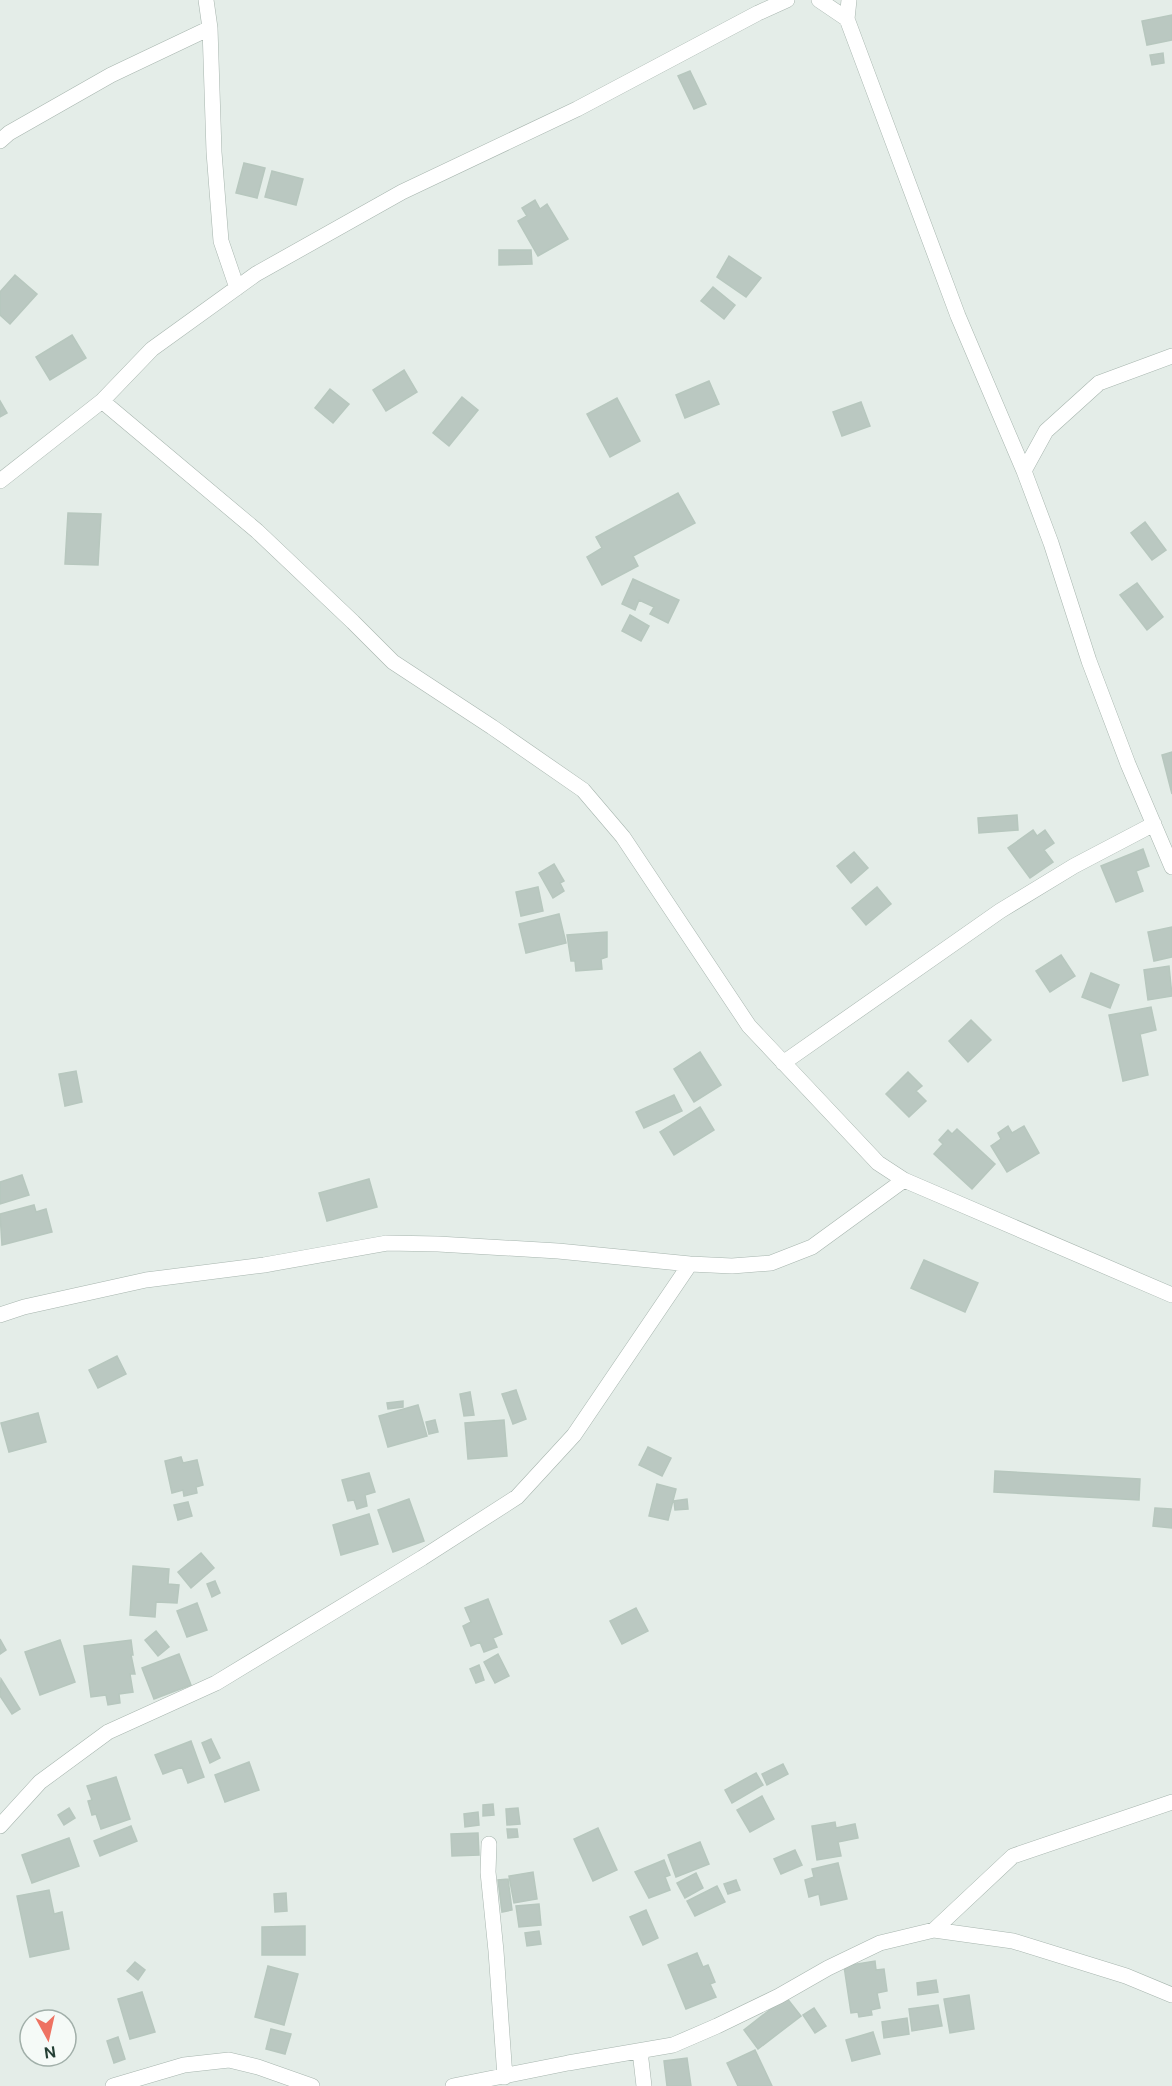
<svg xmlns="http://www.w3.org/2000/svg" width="1172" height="2086" font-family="'DM Sans',sans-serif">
<rect width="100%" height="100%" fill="#e4ede8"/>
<!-- building -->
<path fill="#bac8c1" stroke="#b7c7be" stroke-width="1.5" d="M 1172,15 L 1172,40 L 1147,45 L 1142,21 Z
M 1163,53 L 1164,63 L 1152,65 L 1150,55 Z
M 690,71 L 706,104 L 694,109 L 678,76 Z
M 244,163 L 265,168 L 257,198 L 236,193 Z
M 272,171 L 303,179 L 296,205 L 265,197 Z
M 535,200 L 540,209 L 547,204 L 568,239 L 538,256 L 518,221 L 527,216 L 522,208 Z
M 499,250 L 531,250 L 532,264 L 499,265 Z
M 729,256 L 761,278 L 746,297 L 717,277 Z
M 15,275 L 37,294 L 10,324 L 0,315 L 0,292 Z
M 713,287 L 735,305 L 724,319 L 701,301 Z
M 72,335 L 86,358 L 50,380 L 36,357 Z
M 404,370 L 417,392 L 386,411 L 373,390 Z
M 709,381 L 719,404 L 685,418 L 676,395 Z
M 330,389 L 349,404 L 333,423 L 315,408 Z
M 462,397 L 478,410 L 449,446 L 433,433 Z
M 617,398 L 640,441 L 610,457 L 587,414 Z
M 0,401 L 7,413 L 0,417 Z
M 861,402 L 870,426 L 842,436 L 833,412 Z
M 678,493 L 695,523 L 633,556 L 638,566 L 602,585 L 587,557 L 602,548 L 596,537 Z
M 68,513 L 101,514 L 98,565 L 65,564 Z
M 1145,522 L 1166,550 L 1152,560 L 1131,533 Z
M 633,579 L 679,600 L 668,623 L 650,614 L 654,607 L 639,600 L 635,610 L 622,604 Z
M 1137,583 L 1163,617 L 1147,630 L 1120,595 Z
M 630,615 L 649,626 L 641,641 L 622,631 Z
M 1172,752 L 1172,794 L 1162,755 Z
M 1017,815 L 1018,830 L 979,833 L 978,818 Z
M 1033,830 L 1037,836 L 1045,830 L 1054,843 L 1044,850 L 1053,862 L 1030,878 L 1008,848 Z
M 1143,849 L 1149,866 L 1136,871 L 1143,891 L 1116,902 L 1101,866 Z
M 854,852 L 868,868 L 851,883 L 837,866 Z
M 554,864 L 564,881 L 560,883 L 564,891 L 553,898 L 539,873 Z
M 538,887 L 543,911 L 521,916 L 516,892 Z
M 877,887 L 891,904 L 866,925 L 852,908 Z
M 559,914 L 566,943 L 526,953 L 519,924 Z
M 1172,927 L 1172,957 L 1154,961 L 1148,932 Z
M 607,932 L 607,957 L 601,959 L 602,969 L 576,971 L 575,961 L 571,961 L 567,935 Z
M 1061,955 L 1075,976 L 1050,992 L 1036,971 Z
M 1169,966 L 1172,996 L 1148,1000 L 1144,970 Z
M 1091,973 L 1119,985 L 1110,1008 L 1082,997 Z
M 1151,1007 L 1156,1030 L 1140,1034 L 1148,1075 L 1123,1081 L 1109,1015 Z
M 971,1020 L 991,1040 L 968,1062 L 949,1041 Z
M 700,1052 L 721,1085 L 694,1102 L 674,1069 Z
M 76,1071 L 82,1102 L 65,1106 L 59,1074 Z
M 908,1072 L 922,1086 L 916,1091 L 926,1101 L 909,1117 L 886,1094 Z
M 674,1095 L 682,1111 L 644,1128 L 636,1112 Z
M 700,1107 L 714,1130 L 674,1155 L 660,1132 Z
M 1008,1126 L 1012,1133 L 1024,1126 L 1039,1153 L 1007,1172 L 991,1146 L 1001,1139 L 998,1133 Z
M 957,1129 L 995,1164 L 972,1189 L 934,1154 L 943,1144 L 939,1140 L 948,1130 L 952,1134 Z
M 22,1175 L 29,1195 L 0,1204 L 0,1182 Z
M 369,1179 L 377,1207 L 327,1221 L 319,1193 Z
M 34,1205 L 36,1212 L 46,1209 L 52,1232 L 2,1245 L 0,1214 Z
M 924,1260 L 978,1283 L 965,1312 L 911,1288 Z
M 117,1356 L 126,1374 L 98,1388 L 89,1370 Z
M 516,1390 L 526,1419 L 513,1424 L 502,1394 Z
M 470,1392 L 474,1415 L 464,1416 L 460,1394 Z
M 403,1401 L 403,1407 L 388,1409 L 387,1403 Z
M 418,1405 L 427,1436 L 388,1447 L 379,1416 Z
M 38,1413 L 46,1442 L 9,1452 L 1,1423 Z
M 435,1420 L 438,1432 L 429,1434 L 426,1422 Z
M 504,1420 L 507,1456 L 468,1459 L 465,1423 Z
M 648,1447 L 671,1458 L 662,1476 L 639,1465 Z
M 181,1457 L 183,1463 L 197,1460 L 203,1485 L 196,1487 L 197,1493 L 184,1496 L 183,1490 L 172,1493 L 165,1461 Z
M 995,1471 L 1140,1479 L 1139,1500 L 994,1492 Z
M 369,1473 L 375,1492 L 365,1495 L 367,1506 L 357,1509 L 354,1500 L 348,1501 L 342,1480 Z
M 657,1484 L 676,1489 L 668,1520 L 649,1516 Z
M 409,1499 L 424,1541 L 393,1552 L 378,1510 Z
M 687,1499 L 688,1509 L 675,1510 L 674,1501 Z
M 188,1502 L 192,1516 L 178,1520 L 174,1505 Z
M 1155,1508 L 1172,1509 L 1172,1528 L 1153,1526 Z
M 369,1514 L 378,1544 L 341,1555 L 333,1525 Z
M 201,1553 L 214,1568 L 191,1588 L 178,1572 Z
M 133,1566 L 169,1569 L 168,1584 L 179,1585 L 177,1603 L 156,1602 L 155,1617 L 130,1615 Z
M 215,1581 L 220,1593 L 212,1597 L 207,1584 Z
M 488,1599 L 502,1634 L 493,1638 L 497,1647 L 484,1652 L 480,1642 L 471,1646 L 463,1626 L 471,1622 L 465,1608 Z
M 197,1603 L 207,1630 L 187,1637 L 177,1611 Z
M 636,1608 L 648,1631 L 622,1644 L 610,1621 Z
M 156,1631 L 169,1647 L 158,1656 L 145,1640 Z
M 0,1639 L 6,1650 L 0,1654 Z
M 60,1640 L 75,1682 L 40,1695 L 25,1652 Z
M 131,1640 L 133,1655 L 131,1655 L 135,1674 L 130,1674 L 133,1692 L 119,1694 L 120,1703 L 108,1705 L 106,1695 L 91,1697 L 84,1646 Z
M 179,1654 L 191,1685 L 154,1699 L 142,1668 Z
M 498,1654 L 509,1676 L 495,1683 L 484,1662 Z
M 479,1665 L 484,1680 L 476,1683 L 470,1669 Z
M 1,1679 L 20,1709 L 12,1714 L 0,1696 Z
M 211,1739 L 220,1758 L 210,1763 L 202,1743 Z
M 191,1741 L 204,1777 L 188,1783 L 182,1767 L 163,1774 L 155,1755 Z
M 249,1762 L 259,1790 L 225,1802 L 215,1775 Z
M 783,1764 L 788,1774 L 767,1785 L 762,1774 Z
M 756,1773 L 763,1785 L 732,1803 L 725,1790 Z
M 116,1777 L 130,1819 L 101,1829 L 96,1814 L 92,1815 L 88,1801 L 92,1800 L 87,1786 Z
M 762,1796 L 774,1819 L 750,1832 L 737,1810 Z
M 493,1804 L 494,1815 L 483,1816 L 483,1805 Z
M 69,1808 L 75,1818 L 64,1825 L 58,1815 Z
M 518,1808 L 520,1824 L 507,1825 L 506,1809 Z
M 478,1812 L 479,1825 L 465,1827 L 464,1814 Z
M 835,1822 L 836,1828 L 855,1824 L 858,1838 L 838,1842 L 841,1856 L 817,1860 L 812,1826 Z
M 131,1826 L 137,1841 L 100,1856 L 94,1841 Z
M 598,1828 L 617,1870 L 593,1881 L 574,1839 Z
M 507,1829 L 517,1829 L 518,1837 L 508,1838 Z
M 478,1833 L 479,1855 L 452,1856 L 451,1834 Z
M 69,1838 L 79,1866 L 32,1883 L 22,1855 Z
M 700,1842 L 709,1864 L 676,1877 L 668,1855 Z
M 795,1850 L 802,1865 L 781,1874 L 774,1859 Z
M 664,1860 L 670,1875 L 665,1877 L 670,1890 L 649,1898 L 635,1872 Z
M 838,1863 L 847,1899 L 821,1905 L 819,1894 L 809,1897 L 805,1880 L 814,1877 L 812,1869 Z
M 533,1872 L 537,1899 L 514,1903 L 509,1876 Z
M 696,1873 L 703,1888 L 685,1898 L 677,1883 Z
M 508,1879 L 512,1910 L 502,1912 L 498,1880 Z
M 736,1880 L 740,1890 L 728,1894 L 724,1884 Z
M 717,1886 L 725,1902 L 695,1916 L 687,1901 Z
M 49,1890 L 54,1914 L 62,1912 L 69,1949 L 30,1957 L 17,1896 Z
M 286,1893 L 287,1911 L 275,1912 L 274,1894 Z
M 539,1904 L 541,1925 L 519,1927 L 516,1906 Z
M 646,1910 L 658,1938 L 643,1945 L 630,1917 Z
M 305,1926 L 305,1955 L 262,1955 L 262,1927 Z
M 539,1931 L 541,1944 L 527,1946 L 525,1933 Z
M 697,1953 L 703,1967 L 708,1965 L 715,1982 L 710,1984 L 716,1997 L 686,2009 L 668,1965 Z
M 875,1961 L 876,1970 L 884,1969 L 887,1991 L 877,1993 L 880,2008 L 871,2010 L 872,2015 L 859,2017 L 858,2012 L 851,2013 L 844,1966 Z
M 135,1962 L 145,1970 L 138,1980 L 127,1971 Z
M 268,1966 L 298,1974 L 284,2025 L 255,2017 Z
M 936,1980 L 938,1992 L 918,1995 L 917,1983 Z
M 142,1992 L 155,2032 L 130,2039 L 118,1999 Z
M 969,1995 L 974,2029 L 950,2033 L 944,1999 Z
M 786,1997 L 801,2016 L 758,2049 L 744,2030 Z
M 938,2005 L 942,2026 L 912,2031 L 909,2009 Z
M 814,2008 L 826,2026 L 815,2033 L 803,2015 Z
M 907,2018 L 909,2034 L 884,2038 L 882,2022 Z
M 271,2029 L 291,2034 L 285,2054 L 266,2049 Z
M 873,2032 L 880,2054 L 852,2061 L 846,2040 Z
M 118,2037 L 125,2059 L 114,2063 L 107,2041 Z
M 755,2050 L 772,2086 L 738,2086 L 727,2063 Z
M 687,2058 L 691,2086 L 667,2086 L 664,2061 Z"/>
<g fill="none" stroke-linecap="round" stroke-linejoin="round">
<defs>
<path id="street" d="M 206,0 L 210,28 L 214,152 L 221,241 L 237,288
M 819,0 L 847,19 L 849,0
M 847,19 L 958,316 L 1024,471 L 1051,543 L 1089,661 L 1128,764 L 1172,867
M 0,141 L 9,133 L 111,75 L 210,28
M 102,401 L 257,531 L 353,622 L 393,662 L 492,727 L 583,790 L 623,837 L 749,1026 L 878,1163 L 904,1180 L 1172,1295
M 1024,471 L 1046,431 L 1099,383 L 1172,356
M 0,481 L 102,401 L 152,349 L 256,274 L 402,192 L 577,109 L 758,13 L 787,0
M 783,1063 L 1000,911 L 1074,866 L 1154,824
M 0,1315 L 24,1307 L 146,1280 L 264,1265 L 387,1243 L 438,1244 L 558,1251 L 690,1264 L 732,1266 L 771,1263 L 812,1247 L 904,1180
M 0,1826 L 40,1782 L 108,1732 L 216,1683 L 422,1558 L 517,1497 L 574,1435 L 690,1264
M 489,1844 L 488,1872 L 496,1951 L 505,2077
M 934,1930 L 1013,1856 L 1172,1802
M 640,2051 L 644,2086
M 113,2086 L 184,2065 L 229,2060 L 258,2067 L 312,2086
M 453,2086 L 568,2063 L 673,2045 L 717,2026 L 779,1996 L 828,1968 L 880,1943 L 934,1930 L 1013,1941 L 1126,1976 L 1172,1995"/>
</defs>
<!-- street casing -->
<use href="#street" stroke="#a7b5ae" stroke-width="16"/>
<!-- street -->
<use href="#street" stroke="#fff" stroke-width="15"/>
</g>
<!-- north arrow -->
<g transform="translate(48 2038) rotate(172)"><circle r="28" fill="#f5faf7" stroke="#a1afa9" stroke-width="1.5"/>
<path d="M0-4.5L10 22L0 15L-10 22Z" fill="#ee7262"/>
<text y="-9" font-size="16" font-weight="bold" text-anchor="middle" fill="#243f34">N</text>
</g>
</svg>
